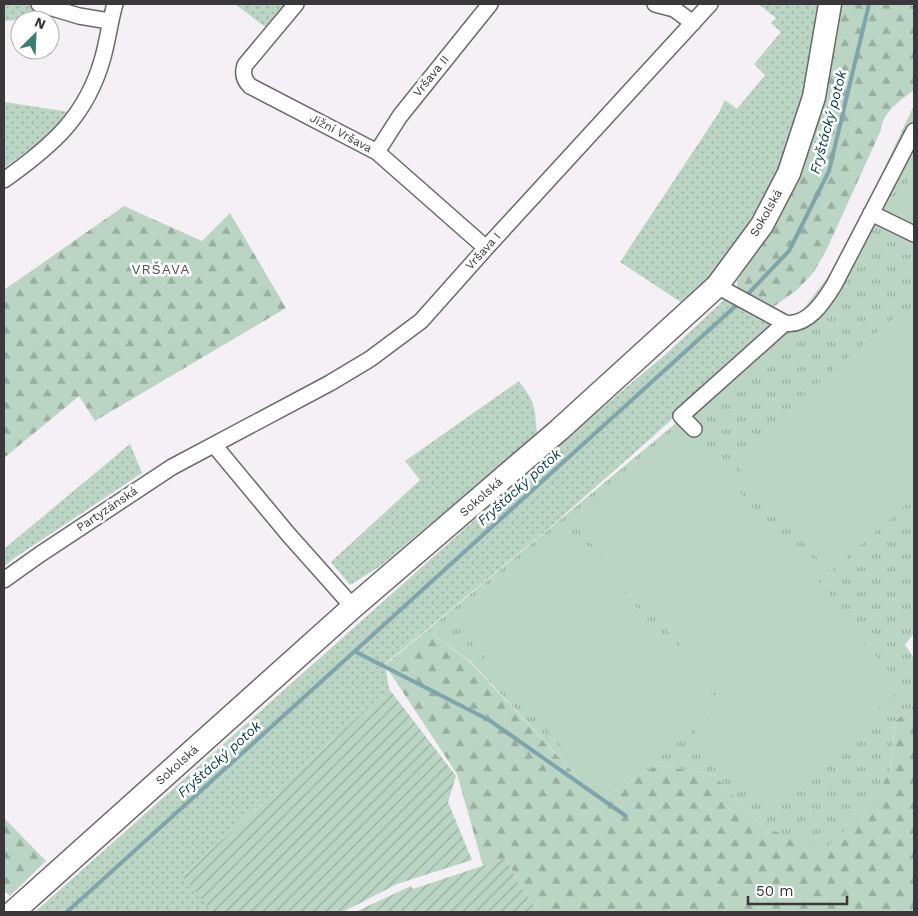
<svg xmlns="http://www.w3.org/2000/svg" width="918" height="916" font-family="'Work Sans',sans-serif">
<defs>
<pattern id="grass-dots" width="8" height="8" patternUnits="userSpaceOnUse" patternTransform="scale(1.25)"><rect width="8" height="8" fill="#bbd5c4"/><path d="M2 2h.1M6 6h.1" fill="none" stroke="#99aea0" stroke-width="1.8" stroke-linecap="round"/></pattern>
<pattern id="forest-firs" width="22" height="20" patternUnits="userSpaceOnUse" patternTransform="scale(1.25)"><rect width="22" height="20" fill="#bbd5c4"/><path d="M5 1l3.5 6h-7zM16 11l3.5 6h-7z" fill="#99aea0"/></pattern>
<pattern id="park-tufts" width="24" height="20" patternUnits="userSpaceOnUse" patternTransform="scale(1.25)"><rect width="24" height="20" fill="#bbd5c4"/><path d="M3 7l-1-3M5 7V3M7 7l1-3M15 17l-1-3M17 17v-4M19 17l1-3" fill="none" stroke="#99aea0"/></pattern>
<pattern id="garden-furrows" width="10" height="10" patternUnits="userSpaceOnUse" patternTransform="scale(1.25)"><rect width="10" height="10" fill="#bbd5c4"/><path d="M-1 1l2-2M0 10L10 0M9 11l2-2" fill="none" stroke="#99aea0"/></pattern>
</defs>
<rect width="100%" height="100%" fill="#f5f0f5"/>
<!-- grass -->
<path fill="url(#grass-dots)" d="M 4,4 L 28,4 L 44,12 L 42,18 L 4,21 Z
M 235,4 L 290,4 L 268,29 Z
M 758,4 L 820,4 L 799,116 L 778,170 L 760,208 L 713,274 L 682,303 L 620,262 L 718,114 L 725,100 L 737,109 L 765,75 L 754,64 L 781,32 L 771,23 L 776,18 Z
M 4,102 L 69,112 L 52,133 L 4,168 Z
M 724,300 L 774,326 L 650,439 L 555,523 L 385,664 L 389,689 L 183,875 L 213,912 L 35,912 L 571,434 L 667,353 Z
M 519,381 C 535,403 535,407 537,434 L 379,567 L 350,585 L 331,562 L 420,480 L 405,461 Z
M 130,444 L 142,473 L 13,559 L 4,567 L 4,549 Z"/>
<!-- forest -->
<path fill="url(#forest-firs)" d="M 839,4 L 907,4 L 914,6 L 914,90 C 900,101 883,111 881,130 L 826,251 L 813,273 L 797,290 L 769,310 L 737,290 L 737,281 L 773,228 Z
M 124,206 L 202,241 L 230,213 L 286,308 L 95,421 L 79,396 L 4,458 L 4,290 Z
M 427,630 L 470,662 L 599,800 L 657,765 L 714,775 L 763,827 L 890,768 L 895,721 L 914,706 L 914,912 L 539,912 L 518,882 L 506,858 L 483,866 L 457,774 L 385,665 Z
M 4,818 L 46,861 L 10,896 L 4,891 Z"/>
<!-- park -->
<path fill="url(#park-tufts)" d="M 914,105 L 914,633 L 905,645 L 914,658 L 914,706 L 895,721 L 890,768 L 875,803 L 824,850 L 763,827 L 714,775 L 657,765 L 599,800 L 471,662 L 427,630 L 781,336 L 802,311 L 835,267 L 859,222 Z"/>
<!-- garden -->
<path fill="url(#garden-furrows)" d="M 389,689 L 456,776 L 448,802 L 472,860 L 397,884 L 343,912 L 213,912 L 182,876 Z
M 506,858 L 518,882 L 539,912 L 355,912 L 411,886 L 413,889 Z"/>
<!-- pitch -->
<path fill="#bbd5c4" d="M 914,169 L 914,221 L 893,210 Z
M 904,309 L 914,320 L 914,498 L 830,572 L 731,459 Z
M 681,426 L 832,597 L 722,693 L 572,522 Z
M 568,529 L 715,696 L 603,794 L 457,626 Z
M 832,607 L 903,687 L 765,809 L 694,730 Z"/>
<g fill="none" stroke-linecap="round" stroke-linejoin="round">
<!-- stream -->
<path stroke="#7ea4ac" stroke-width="4" d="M 745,297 L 789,251 L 829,171 L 869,4
M 356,652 L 489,720 L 626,816
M 67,912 L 740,302"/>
<defs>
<path id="street" d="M 39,4 L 79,16 L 109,21
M 296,4 L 245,65 C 242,74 244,80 250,86 L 377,152 L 486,248
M 655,4 L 674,9 L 693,23
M 377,152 L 400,116 L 490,4
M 4,180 C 52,146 87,116 103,57 C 108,39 110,21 115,4
M 871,213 L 914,234
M 717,286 L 785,323 C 808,327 824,301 834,285 L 914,131
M 694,429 L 681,416 L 785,323
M 214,445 L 288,534 L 353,607
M 4,580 L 39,555 L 172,467 L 330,383 L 370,359 L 421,321 L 486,248 L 710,4"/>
<path id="primary" d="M 13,912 L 353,607 L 559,430 L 717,286 L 762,225 L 789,173 L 814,97 L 830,4"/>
</defs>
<!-- street casing -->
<use href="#street" stroke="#6c686b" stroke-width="18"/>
<!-- primary casing -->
<use href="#primary" stroke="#6c686b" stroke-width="25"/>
<!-- street -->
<use href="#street" stroke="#fff" stroke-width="15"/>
<!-- primary -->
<use href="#primary" stroke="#fff" stroke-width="22"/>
</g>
<g text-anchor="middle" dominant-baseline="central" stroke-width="5" stroke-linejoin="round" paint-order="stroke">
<!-- street labels -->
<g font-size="12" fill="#3a383a" stroke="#fff">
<text transform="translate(431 76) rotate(-51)">Vršava II</text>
<text transform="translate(341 133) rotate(28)">Jižní Vršava</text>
<text transform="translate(766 213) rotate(-60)">Sokolská</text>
<text transform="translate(483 251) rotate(-48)">Vršava I</text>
<text transform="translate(481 497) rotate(-41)">Sokolská</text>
<text transform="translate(107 509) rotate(-34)">Partyzánská</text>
<text transform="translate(177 765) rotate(-42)">Sokolská</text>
</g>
<!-- water labels -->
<g font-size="14" font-style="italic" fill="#00383f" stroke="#fff">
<text transform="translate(828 122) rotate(-75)">Fryštácký potok</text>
<text transform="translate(519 487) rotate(-42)">Fryštácký potok</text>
<text transform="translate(219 759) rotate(-42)">Fryštácký potok</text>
</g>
<!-- neighbourhood labels -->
<g font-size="14" letter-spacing="1" fill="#535053" stroke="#fff">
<text x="161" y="269">VRŠAVA</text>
</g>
</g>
<!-- border -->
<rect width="918" height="916" fill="none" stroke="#3a383a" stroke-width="10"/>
<!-- north arrow -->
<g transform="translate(35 35) rotate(24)"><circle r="24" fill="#ffffff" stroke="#b0afb0"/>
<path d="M0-4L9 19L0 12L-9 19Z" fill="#3a7d70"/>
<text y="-8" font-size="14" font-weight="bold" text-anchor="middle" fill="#3a383a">N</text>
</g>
<!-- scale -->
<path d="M748 896v8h99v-8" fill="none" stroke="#3a383a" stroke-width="2.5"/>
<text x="756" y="896" font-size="15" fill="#3a383a" stroke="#ffffff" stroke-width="4" paint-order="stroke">50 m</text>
</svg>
